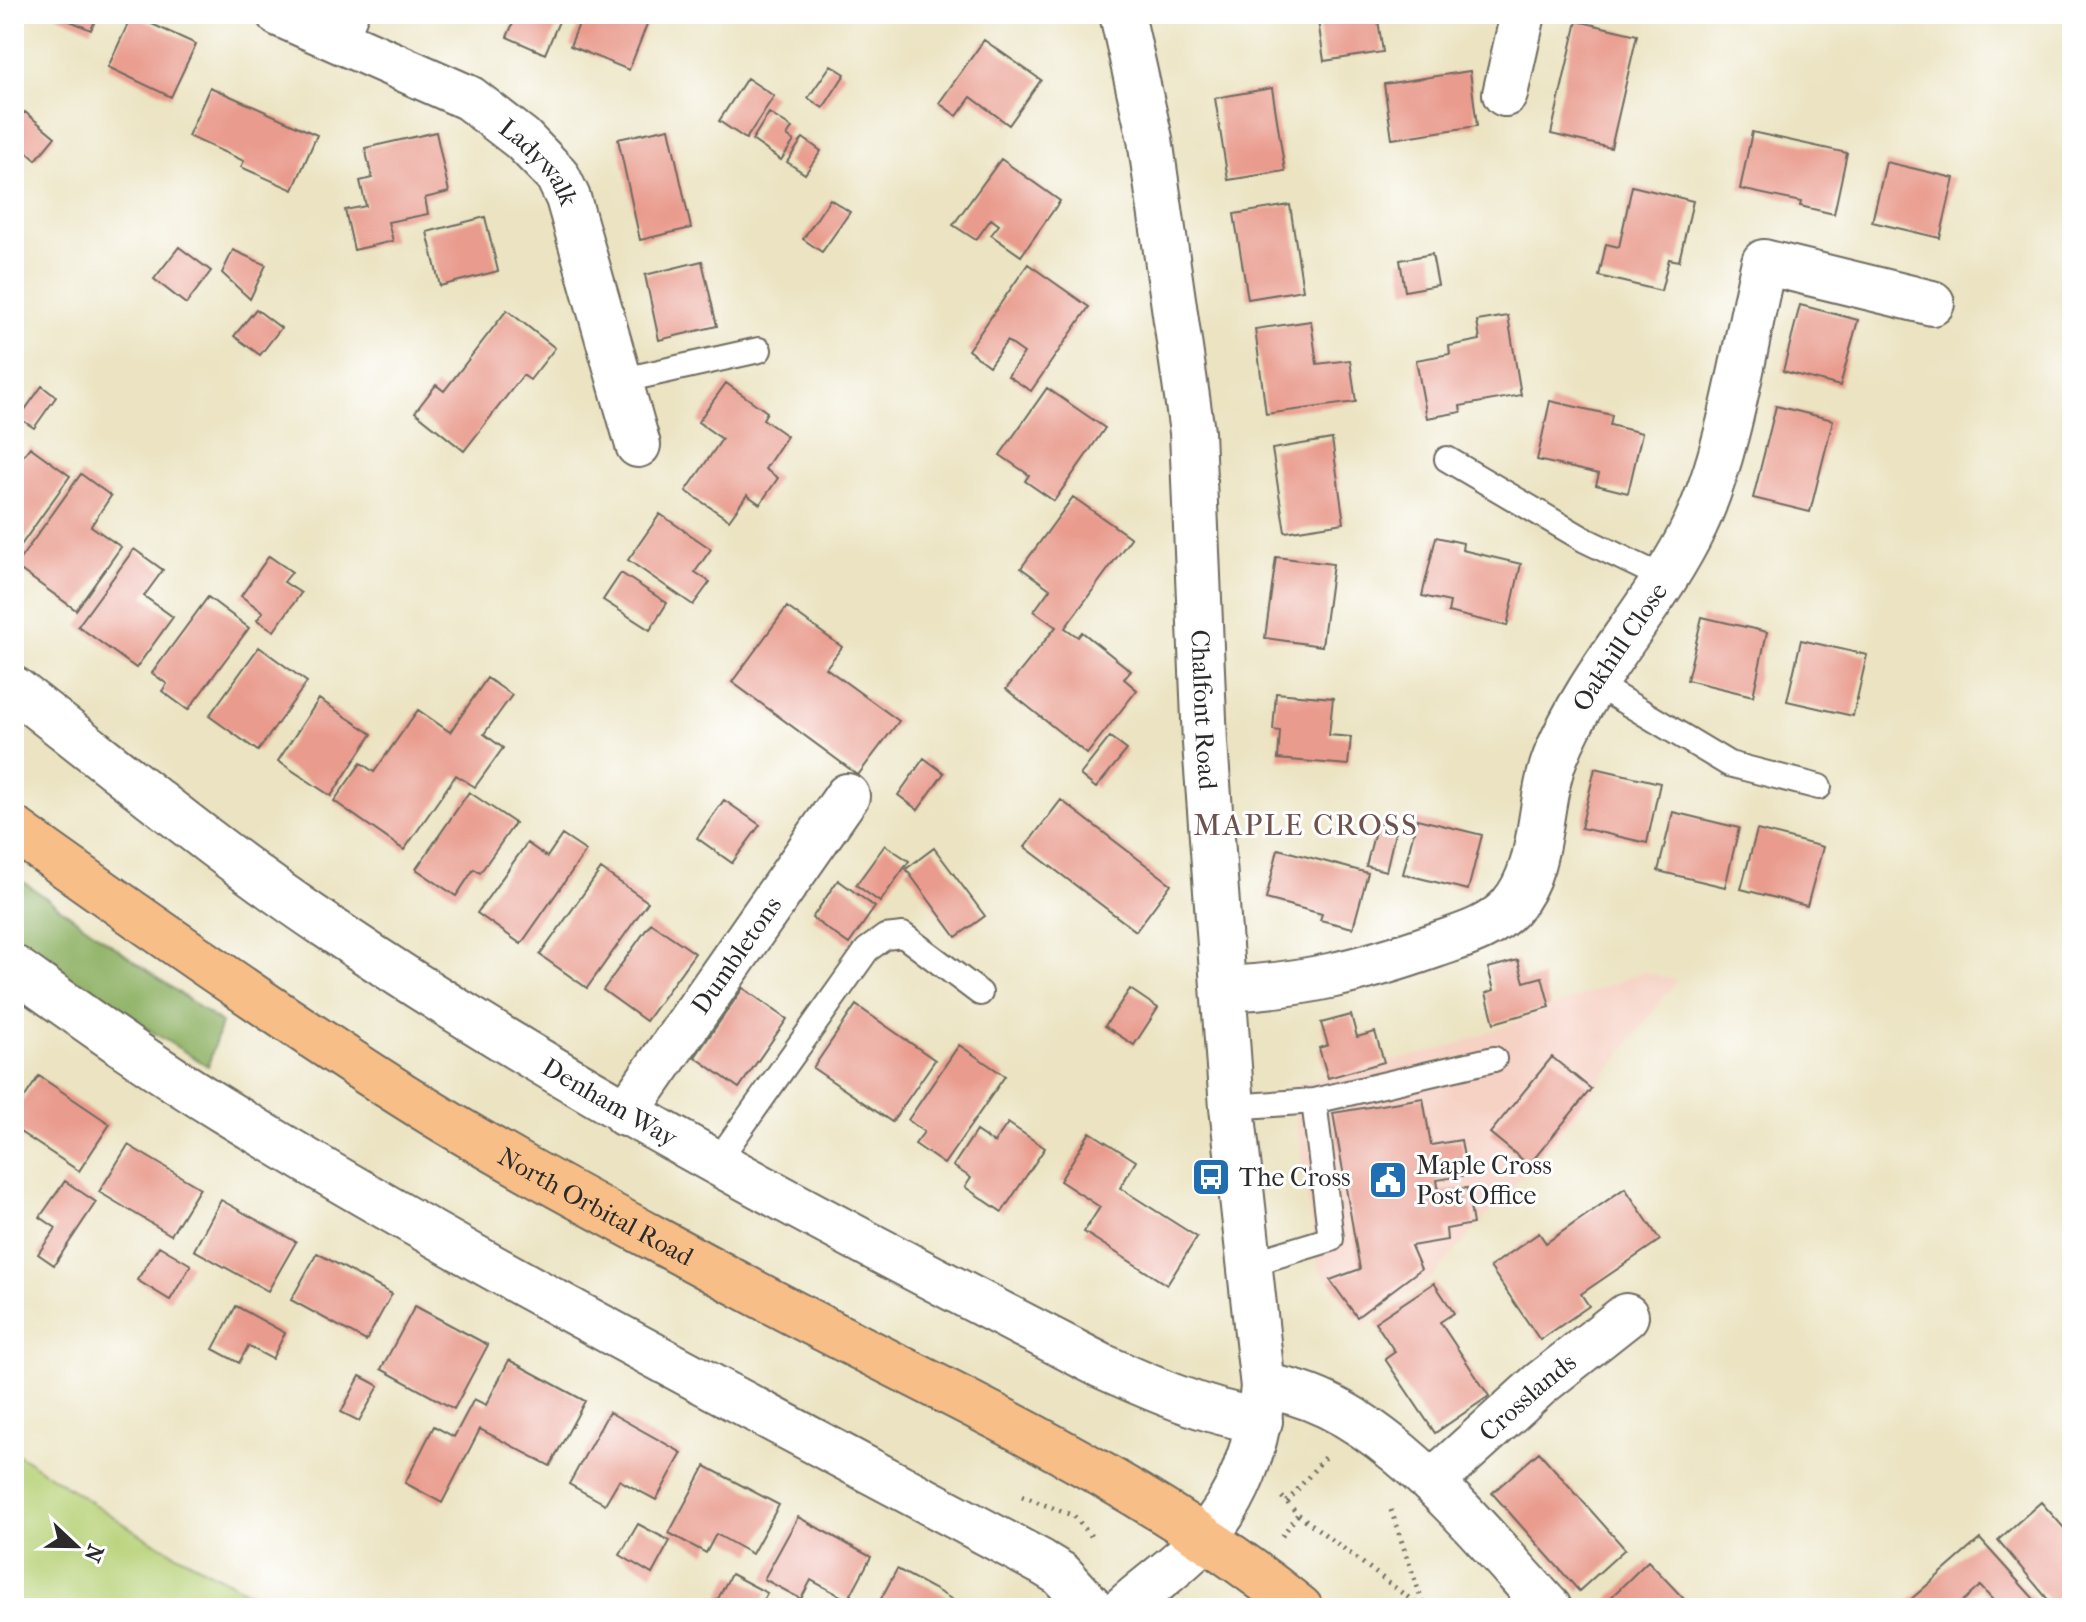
<svg xmlns="http://www.w3.org/2000/svg" width="2086" height="1622" font-family="'IM FELL French Canon',serif">
<rect width="100%" height="100%" fill="#fff"/>
<filter id="ink" filterUnits="userSpaceOnUse"><feTurbulence type="fractalNoise" baseFrequency=".0125" numOctaves="2"/><feDisplacementMap in="SourceGraphic" scale="16" xChannelSelector="R" yChannelSelector="G"/><feConvolveMatrix kernelMatrix="1 2 1 2 8 2 1 2 1" color-interpolation-filters="sRGB"/></filter>
<filter id="wash" filterUnits="userSpaceOnUse"><feTurbulence type="fractalNoise" baseFrequency=".006" numOctaves="4" result="noise"/><feDisplacementMap in="SourceGraphic" scale="32" xChannelSelector="R" yChannelSelector="G"/><feGaussianBlur stdDeviation="1.8" result="paint"/><feColorMatrix in="noise" values="0 0 0 0 0 0 0 0 0 0 0 0 0 0 0 0 0 1.4 0 .05"/><feComposite in="paint" operator="in"/></filter>
<g filter="url(#wash)">
<rect width="100%" height="100%" fill="#ebe3c1"/>
<!-- built -->
<path fill="#f6d2c5" d="M 1643,972 L 1677,980 L 1574,1116 L 1433,1277 L 1364,1326 L 1318,1267 L 1291,1086 L 1450,1047 Z"/>
<!-- green -->
<path fill="#b6d075" stroke="#707e50" stroke-width="2" d="M 14,1452 L 146,1538 L 278,1608 L 14,1608 Z"/>
<!-- forest -->
<path fill="#90b266" stroke="#5e6e48" stroke-width="2" d="M 14,875 L 221,1023 L 208,1066 L 92,995 L 14,940 Z"/>
<g id="blocks">
<!-- building -->
<path fill="#e99b8d" d="M 54,14 L 98,14 L 91,30 Z
M 517,14 L 549,14 L 560,19 L 545,54 L 507,37 Z
M 583,14 L 651,14 L 629,70 L 570,46 Z
M 1317,14 L 1377,14 L 1383,52 L 1324,61 Z
M 132,15 L 196,44 L 171,97 L 108,67 Z
M 1577,21 L 1637,35 L 1611,148 L 1551,134 Z
M 984,40 L 1041,80 L 1009,125 L 971,97 L 957,116 L 939,103 Z
M 831,65 L 845,74 L 823,108 L 808,98 Z
M 1470,71 L 1477,126 L 1392,139 L 1384,84 Z
M 747,78 L 774,96 L 746,139 L 719,121 Z
M 210,87 L 317,135 L 293,190 L 241,167 L 244,161 L 188,136 Z
M 1272,88 L 1285,171 L 1228,180 L 1215,98 Z
M 25,112 L 55,137 L 36,160 L 14,141 L 14,124 Z
M 769,113 L 792,128 L 787,136 L 794,141 L 781,160 L 752,140 Z
M 669,128 L 691,228 L 640,240 L 618,139 Z
M 436,132 L 449,192 L 425,198 L 428,214 L 388,222 L 393,241 L 354,250 L 345,210 L 366,206 L 360,181 L 372,178 L 365,148 Z
M 1752,132 L 1847,153 L 1834,214 L 1800,206 L 1801,202 L 1740,189 Z
M 803,138 L 821,151 L 805,174 L 787,162 Z
M 1001,159 L 1060,201 L 1021,256 L 991,235 L 999,225 L 991,219 L 976,240 L 953,225 Z
M 1886,162 L 1954,178 L 1940,238 L 1872,222 Z
M 1632,186 L 1693,201 L 1679,261 L 1669,259 L 1661,291 L 1599,276 L 1606,244 L 1619,247 Z
M 830,199 L 850,212 L 822,252 L 803,239 Z
M 1290,205 L 1303,290 L 1248,299 L 1234,214 Z
M 485,217 L 498,271 L 440,286 L 427,232 Z
M 179,247 L 211,271 L 186,304 L 154,279 Z
M 233,250 L 266,265 L 250,299 L 222,273 Z
M 1432,254 L 1438,285 L 1405,291 L 1400,260 Z
M 702,261 L 717,326 L 659,340 L 645,275 Z
M 1028,264 L 1089,307 L 1031,391 L 1008,376 L 1024,353 L 1007,341 L 989,366 L 968,350 Z
M 1800,305 L 1858,320 L 1840,386 L 1783,371 Z
M 256,309 L 281,328 L 260,355 L 234,336 Z
M 507,310 L 555,348 L 530,380 L 523,375 L 464,451 L 415,412 L 436,385 L 444,391 Z
M 1508,316 L 1521,395 L 1460,406 L 1461,412 L 1427,418 L 1416,360 L 1450,354 L 1449,346 L 1480,340 L 1477,321 Z
M 1311,321 L 1317,364 L 1350,360 L 1356,402 L 1266,414 L 1255,329 Z
M 726,383 L 767,412 L 763,419 L 787,436 L 765,469 L 778,478 L 760,504 L 747,495 L 729,520 L 686,491 L 722,439 L 698,422 Z
M 42,386 L 56,397 L 34,428 L 19,418 Z
M 1047,388 L 1105,428 L 1054,501 L 1025,481 L 1029,475 L 1000,455 Z
M 1550,401 L 1612,415 L 1610,425 L 1642,433 L 1628,493 L 1596,485 L 1599,474 L 1537,460 Z
M 1776,406 L 1833,420 L 1810,512 L 1753,498 Z
M 1332,439 L 1344,523 L 1285,532 L 1272,449 Z
M 30,447 L 70,476 L 14,555 L 14,468 Z
M 81,474 L 111,496 L 91,526 L 121,547 L 76,610 L 15,566 Z
M 1073,497 L 1131,538 L 1065,628 L 1078,637 L 1082,632 L 1131,671 L 1124,679 L 1137,690 L 1087,754 L 1006,689 L 1056,627 L 1034,611 L 1050,589 L 1021,568 Z
M 660,514 L 711,549 L 695,572 L 710,582 L 693,605 L 628,560 Z
M 1436,537 L 1463,543 L 1462,550 L 1521,564 L 1507,626 L 1448,612 L 1450,602 L 1422,596 Z
M 134,549 L 163,570 L 144,596 L 173,617 L 136,668 L 78,626 Z
M 269,556 L 292,572 L 284,582 L 301,593 L 274,631 L 257,620 L 263,612 L 241,596 Z
M 1276,557 L 1333,564 L 1322,646 L 1265,638 Z
M 621,573 L 667,603 L 650,630 L 603,600 Z
M 208,597 L 249,628 L 188,710 L 162,691 L 167,684 L 152,673 Z
M 787,607 L 842,647 L 826,668 L 899,721 L 858,775 L 732,682 Z
M 1702,617 L 1767,632 L 1753,696 L 1687,680 Z
M 1801,640 L 1867,655 L 1853,716 L 1787,701 Z
M 259,647 L 307,682 L 258,751 L 209,716 Z
M 487,678 L 512,695 L 484,734 L 503,748 L 475,787 L 456,775 L 404,850 L 334,801 L 361,763 L 374,772 L 418,710 L 450,732 Z
M 1276,693 L 1333,698 L 1329,735 L 1351,737 L 1348,765 L 1278,759 L 1280,731 L 1273,730 Z
M 319,699 L 372,734 L 331,796 L 278,761 Z
M 1110,737 L 1127,750 L 1096,788 L 1080,775 Z
M 924,758 L 944,773 L 918,810 L 898,795 Z
M 1595,768 L 1660,783 L 1647,843 L 1581,828 Z
M 469,792 L 515,823 L 480,873 L 474,869 L 456,896 L 416,869 Z
M 724,800 L 760,825 L 732,863 L 697,838 Z
M 1061,800 L 1171,884 L 1136,931 L 1025,847 Z
M 1673,812 L 1739,828 L 1725,887 L 1658,871 Z
M 1417,819 L 1482,835 L 1468,890 L 1403,874 Z
M 1377,823 L 1396,828 L 1386,871 L 1366,866 Z
M 1757,830 L 1823,847 L 1807,906 L 1741,889 Z
M 562,835 L 586,851 L 521,944 L 477,913 L 527,843 L 547,857 Z
M 885,845 L 909,861 L 880,902 L 856,885 Z
M 934,848 L 985,916 L 956,937 L 906,869 Z
M 1278,849 L 1368,873 L 1353,928 L 1320,920 L 1322,914 L 1266,899 Z
M 601,869 L 648,902 L 587,988 L 540,955 Z
M 838,880 L 875,907 L 849,944 L 812,918 Z
M 651,923 L 695,953 L 646,1021 L 603,990 Z
M 1518,960 L 1524,982 L 1542,977 L 1550,1007 L 1494,1023 L 1486,993 L 1494,990 L 1488,968 Z
M 743,988 L 787,1019 L 739,1088 L 695,1057 Z
M 1130,989 L 1158,1008 L 1134,1045 L 1105,1026 Z
M 856,1005 L 935,1060 L 892,1122 L 813,1068 Z
M 1351,1015 L 1357,1037 L 1375,1032 L 1384,1062 L 1328,1078 L 1319,1048 L 1328,1045 L 1321,1023 Z
M 959,1045 L 1005,1076 L 944,1164 L 915,1144 L 924,1132 L 908,1120 Z
M 1552,1057 L 1591,1089 L 1529,1165 L 1490,1133 Z
M 39,1076 L 110,1124 L 79,1171 L 14,1128 L 14,1113 Z
M 1423,1098 L 1431,1145 L 1461,1140 L 1467,1175 L 1437,1180 L 1439,1192 L 1467,1188 L 1473,1224 L 1446,1229 L 1447,1240 L 1411,1246 L 1421,1269 L 1357,1317 L 1330,1280 L 1360,1269 L 1333,1113 Z
M 1008,1123 L 1045,1148 L 1002,1212 L 965,1187 L 971,1178 L 953,1166 L 976,1131 L 994,1143 Z
M 1090,1132 L 1136,1161 L 1120,1188 L 1197,1237 L 1167,1285 L 1084,1232 L 1100,1207 L 1060,1181 Z
M 128,1145 L 200,1188 L 171,1235 L 99,1192 Z
M 65,1181 L 96,1202 L 54,1265 L 38,1254 L 56,1228 L 40,1217 Z
M 1625,1188 L 1660,1240 L 1581,1294 L 1589,1306 L 1540,1340 L 1490,1267 L 1539,1233 L 1546,1243 Z
M 221,1200 L 296,1242 L 268,1291 L 194,1250 Z
M 159,1246 L 191,1265 L 170,1300 L 137,1280 Z
M 317,1253 L 392,1294 L 366,1341 L 291,1300 Z
M 1434,1283 L 1454,1313 L 1440,1322 L 1489,1396 L 1435,1433 L 1385,1359 L 1395,1352 L 1375,1322 Z
M 236,1306 L 285,1333 L 272,1359 L 248,1346 L 239,1363 L 213,1349 Z
M 415,1306 L 488,1345 L 454,1409 L 381,1369 Z
M 509,1360 L 585,1401 L 550,1466 L 480,1429 L 442,1503 L 405,1483 L 434,1426 L 454,1437 L 474,1399 L 486,1405 Z
M 360,1376 L 379,1386 L 359,1421 L 341,1412 Z
M 609,1412 L 682,1453 L 656,1500 L 619,1480 L 605,1504 L 569,1484 Z
M 1539,1452 L 1625,1549 L 1579,1591 L 1492,1493 Z
M 705,1466 L 779,1505 L 752,1554 L 716,1534 L 706,1553 L 669,1533 Z
M 2041,1502 L 2072,1537 L 2072,1608 L 2055,1608 L 1998,1540 Z
M 798,1517 L 871,1557 L 848,1600 L 811,1580 L 801,1599 L 764,1579 Z
M 638,1524 L 670,1541 L 652,1574 L 620,1555 Z
M 1980,1539 L 2042,1608 L 2000,1608 L 1980,1586 L 1955,1608 L 1901,1608 Z
M 1648,1561 L 1684,1599 L 1675,1608 L 1600,1608 Z
M 897,1569 L 934,1589 L 967,1608 L 876,1608 Z
M 731,1574 L 767,1593 L 759,1608 L 713,1608 Z"/>
</g>
</g>
<g filter="url(#ink)">
<use href="#blocks" fill-opacity="0" stroke="#6e6b60" stroke-width="2"/>
<g fill="none" stroke-linecap="round" stroke-linejoin="round">
<defs>
<path id="lane" d="M 344,43 L 356,14
M 619,381 L 759,350
M 1447,459 L 1585,540 L 1664,578
M 1592,682 L 1729,764 L 1819,787
M 1232,1107 L 1314,1101 L 1494,1059
M 716,1163 L 867,950 L 885,937 L 903,935 L 980,993
M 1249,1264 L 1331,1239 L 1314,1101"/>
<g id="street">
<path id="s1" d="M 279,14 L 469,98 L 522,139 L 557,175 L 568,198 L 638,445"/>
<path id="s2" d="M 1122,14 L 1150,139 L 1192,432 L 1205,743 L 1232,1107 L 1263,1387 C 1258,1442 1241,1497 1203,1539 C 1180,1565 1149,1585 1124,1608"/>
<path d="M 1505,94 L 1523,14"/>
<path id="s3" d="M 14,689 C 118,769 219,854 328,927 C 574,1094 839,1230 1102,1366 C 1155,1390 1203,1411 1260,1421"/>
<path d="M 14,968 C 83,1017 152,1067 224,1111 C 489,1273 767,1415 1041,1562 L 1061,1574 L 1092,1608"/>
<path id="s4" d="M 1224,989 C 1301,986 1362,971 1436,945 C 1462,936 1490,929 1510,907 C 1545,868 1537,804 1555,758 C 1589,672 1656,607 1695,525 C 1730,452 1745,342 1764,262 L 1932,303"/>
<path id="s5" d="M 625,1114 L 847,796"/>
<path d="M 1263,1387 C 1373,1395 1478,1532 1549,1608"/>
<path id="s6" d="M 1432,1482 L 1540,1384 L 1626,1316"/>
</g>
<g id="primary">
<path id="s7" d="M 14,829 C 141,920 269,1010 401,1094 C 511,1164 629,1224 744,1287 C 931,1388 1134,1473 1300,1608"/>
</g>
</defs>
<!-- lane casing -->
<use href="#lane" stroke="#6e6b60" stroke-width="28"/>
<!-- street casing -->
<use href="#street" stroke="#6e6b60" stroke-width="48"/>
<!-- primary casing -->
<use href="#primary" stroke="#6e6b60" stroke-width="48"/>
<!-- path -->
<path stroke="#6e6b60" stroke-width="5" stroke-dasharray="2 6" stroke-linecap="butt" d="M 1022,1496 L 1074,1516 L 1091,1536
M 1282,1497 L 1298,1514 L 1422,1608
M 1287,1502 L 1325,1457
M 1391,1510 L 1424,1607
M 1282,1536 L 1298,1514"/>
<!-- lane -->
<use href="#lane" stroke="#fff" stroke-width="24"/>
<!-- street -->
<use href="#street" stroke="#fff" stroke-width="44"/>
<!-- primary -->
<use href="#primary" stroke="#f7be87" stroke-width="44"/>
</g>
</g>
<!-- icons -->
<defs>
<symbol id="bus-square" viewBox="-11 -11 22 22"><rect x="-9" y="-9" width="18" height="18" rx="4" fill="#1f6fb2" stroke="#fff"/><path d="M-5-6H5V4H4V6H2V4H-2V6H-4V4H-5ZM-3.5-4V0h7V-4ZM-3.5 1.2v1.5H-2V1.2ZM2 1.2v1.5H3.5V1.2Z" fill="#fff"/></symbol>
<symbol id="civic-square" viewBox="-11 -11 22 22"><rect x="-9" y="-9" width="18" height="18" rx="4" fill="#1f6fb2" stroke="#fff"/><path d="M-.6-6.5H3V-4.5H.6V-3L4-1V1h2V6H-6V1h2V-1L-.6-3ZM-1.2 2.5V6h2.4V2.5Z" fill="#fff"/></symbol>
</defs>
<g fill-rule="evenodd">
<use href="#bus-square" x="1189" y="1155" width="44" height="44"/>
<use href="#civic-square" x="1366" y="1158" width="44" height="44"/>
</g>
<g text-anchor="middle" dominant-baseline="central" stroke-width="6" stroke-linejoin="round" paint-order="stroke">
<!-- street labels -->
<g font-size="26" fill="#2b2b2b" stroke="#fff">
<text stroke="none"><textPath href="#s1" startOffset="304">Ladywalk</textPath></text>
<text stroke="none"><textPath href="#s4" startOffset="588">Oakhill Close</textPath></text>
<text stroke="none"><textPath href="#s2" startOffset="702">Chalfont Road</textPath></text>
<text stroke="none"><textPath href="#s5" startOffset="194">Dumbletons</textPath></text>
<text stroke="none"><textPath href="#s3" startOffset="726">Denham Way</textPath></text>
<text stroke="none"><textPath href="#s7" startOffset="694">North Orbital Road</textPath></text>
<text stroke="none"><textPath href="#s6" startOffset="128">Crosslands</textPath></text>
</g>
<!-- poi labels -->
<g font-size="26" fill="#2b2b2b" stroke="#fff" text-anchor="start">
<text x="1416" y="1165">Maple Cross<tspan x="1416" dy="30">Post Office</tspan></text>
<text x="1239" y="1177">The Cross</text>
</g>
<!-- quarter labels -->
<g font-size="30" letter-spacing="2" fill="#6e524d" stroke="#fff">
<text x="1306" y="825">MAPLE CROSS</text>
</g>
</g>
<!-- margin -->
<rect width="2086" height="1622" fill="none" stroke="#fff" stroke-width="48"/>
<!-- north arrow -->
<g transform="translate(76 1546) rotate(112)" stroke="#ffffff" stroke-width="6" paint-order="stroke">
<path d="M0-6L14 30L0 20L-14 30Z" fill="#2b2b2b"/>
<text y="-12" font-size="22" font-weight="bold" text-anchor="middle" fill="#2b2b2b">N</text>
</g>
</svg>
